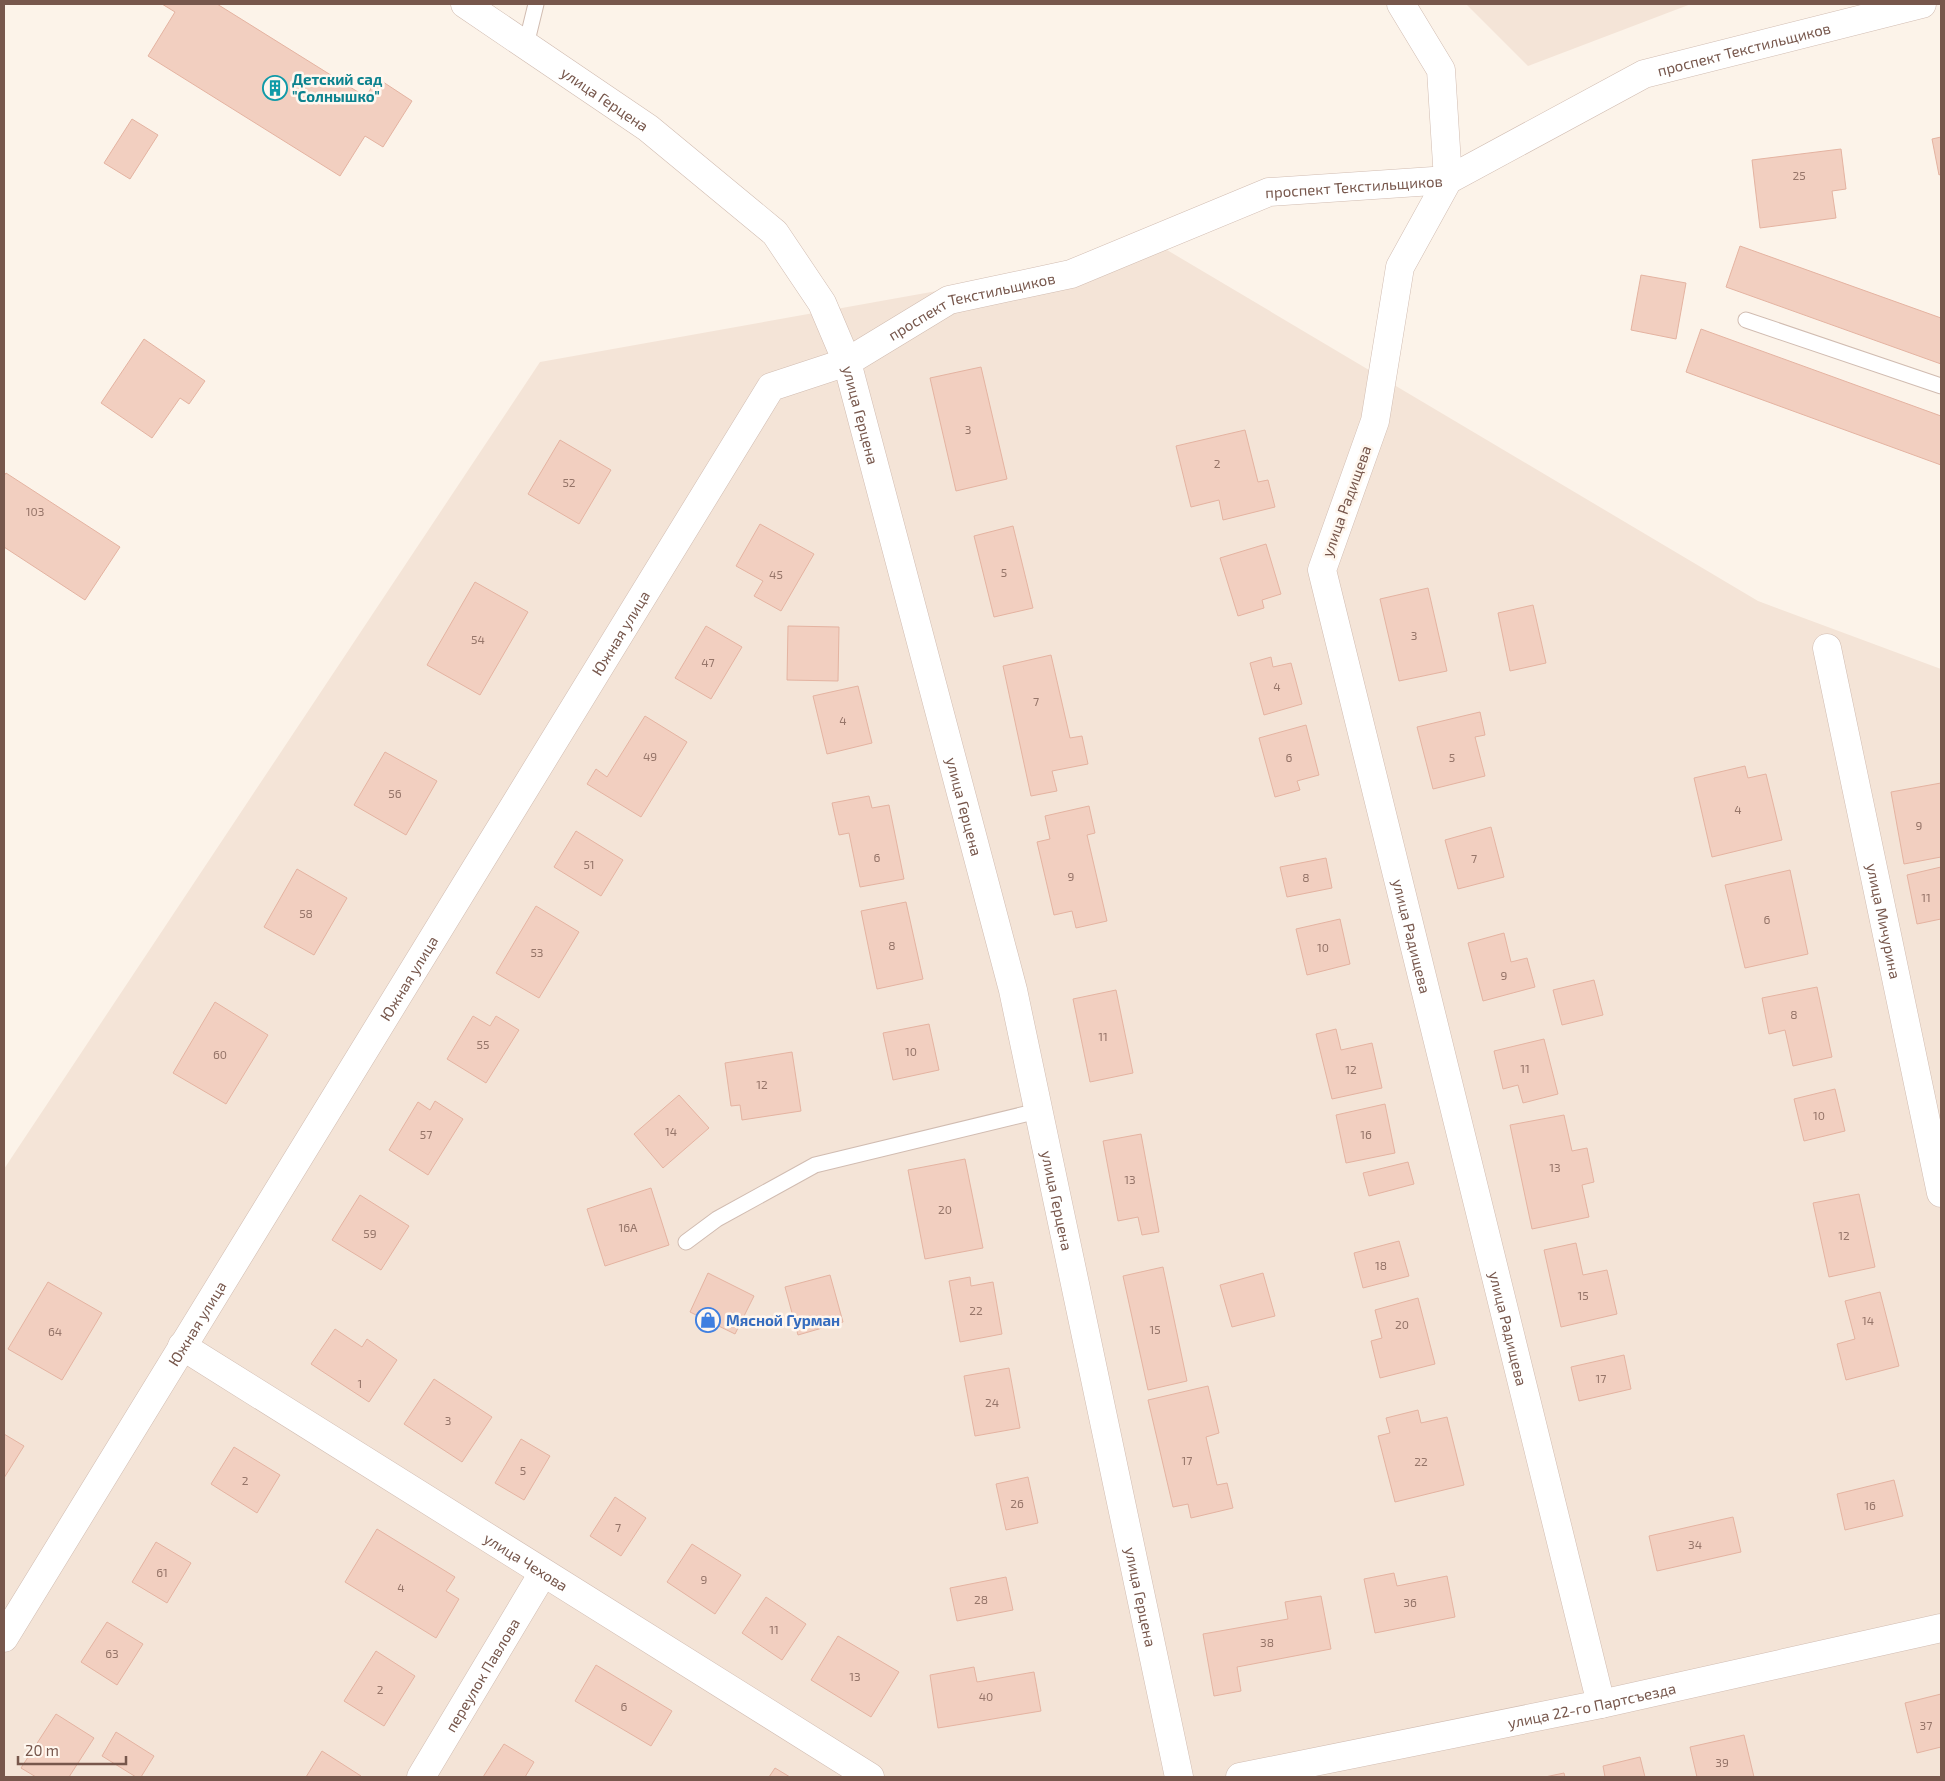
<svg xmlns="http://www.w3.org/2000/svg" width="1945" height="1781" font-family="'Exo 2',sans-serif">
<rect width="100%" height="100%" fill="#fcf3e9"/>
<!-- residential -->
<path fill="#f4e4d7" d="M 1466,4 L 1691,4 L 1528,66 Z
M 1167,250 L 1758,601 L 1941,669 L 1941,1777 L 4,1777 L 4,1169 L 540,362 Z"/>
<!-- building -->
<path fill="#f2cfc0" stroke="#e4b3a1" d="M 162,4 L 217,4 L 366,97 L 377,78 L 412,101 L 383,147 L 365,136 L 340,176 L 148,56 L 175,12 Z
M 132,119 L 158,135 L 130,179 L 104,163 Z
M 1941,137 L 1941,174 L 1939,175 L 1932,139 Z
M 1841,149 L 1846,189 L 1832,191 L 1836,218 L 1760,228 L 1752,160 Z
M 1740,246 L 1941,318 L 1941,364 L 1726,287 Z
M 1641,275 L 1686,283 L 1676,339 L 1631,330 Z
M 1701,329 L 1941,416 L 1941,465 L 1686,372 Z
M 144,339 L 205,381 L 189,404 L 180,398 L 152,438 L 101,403 Z
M 981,367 L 1007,479 L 956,491 L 930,378 Z
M 1245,430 L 1258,482 L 1268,480 L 1275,507 L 1223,520 L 1219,500 L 1191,507 L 1176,446 Z
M 560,440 L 611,470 L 579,524 L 528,494 Z
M 6,473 L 120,547 L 85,600 L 4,547 L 4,476 Z
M 760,524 L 814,554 L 781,611 L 754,596 L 763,581 L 736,566 Z
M 1013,526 L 1033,608 L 994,617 L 974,536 Z
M 1266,544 L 1281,594 L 1262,600 L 1264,608 L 1238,616 L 1220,558 Z
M 475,582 L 528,612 L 480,695 L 427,665 Z
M 1428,588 L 1447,671 L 1399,681 L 1380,599 Z
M 1533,605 L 1546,663 L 1510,671 L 1498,613 Z
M 706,626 L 742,647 L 711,699 L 675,678 Z
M 788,626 L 839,627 L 838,681 L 787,680 Z
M 1051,655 L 1070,738 L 1082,736 L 1088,764 L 1052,771 L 1057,791 L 1031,796 L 1003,666 Z
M 1271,657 L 1273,667 L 1291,663 L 1302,704 L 1264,715 L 1250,663 Z
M 858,686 L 872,743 L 827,754 L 813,696 Z
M 1480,712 L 1485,735 L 1475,737 L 1485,776 L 1433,789 L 1417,727 Z
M 645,716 L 687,742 L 641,817 L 587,784 L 596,769 L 607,777 Z
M 1306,725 L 1319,775 L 1297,781 L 1300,790 L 1275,797 L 1259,738 Z
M 385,752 L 437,781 L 406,835 L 354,805 Z
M 1745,766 L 1748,778 L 1766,774 L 1782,840 L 1712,857 L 1694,778 Z
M 1941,783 L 1941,857 L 1904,864 L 1891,792 Z
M 869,796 L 872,808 L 889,805 L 904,879 L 860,887 L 849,833 L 839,835 L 832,803 Z
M 1089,806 L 1095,833 L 1087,835 L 1107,921 L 1076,928 L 1072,911 L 1054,915 L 1037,842 L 1050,839 L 1045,816 Z
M 1491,827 L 1504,877 L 1458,889 L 1445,840 Z
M 576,831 L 623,860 L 601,896 L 554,867 Z
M 1326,858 L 1332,888 L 1287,897 L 1280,867 Z
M 1941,867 L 1941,919 L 1917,924 L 1907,875 Z
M 297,869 L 347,898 L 314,955 L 264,927 Z
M 1790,870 L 1808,954 L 1745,968 L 1725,885 Z
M 906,902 L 923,979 L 877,989 L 861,911 Z
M 536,906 L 579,932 L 539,998 L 496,973 Z
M 1340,919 L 1350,964 L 1307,975 L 1296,929 Z
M 1504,933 L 1511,962 L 1527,958 L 1535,987 L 1483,1001 L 1468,943 Z
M 1594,980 L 1603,1015 L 1562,1025 L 1553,990 Z
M 1817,987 L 1832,1057 L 1793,1066 L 1785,1030 L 1769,1034 L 1762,998 Z
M 1116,990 L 1133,1073 L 1090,1082 L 1073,999 Z
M 215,1002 L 268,1035 L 226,1104 L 173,1073 Z
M 473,1016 L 490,1026 L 496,1016 L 519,1030 L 486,1083 L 447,1059 Z
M 929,1024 L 939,1070 L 893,1080 L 883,1033 Z
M 1336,1029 L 1341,1050 L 1372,1043 L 1382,1088 L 1332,1099 L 1316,1034 Z
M 1544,1039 L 1558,1094 L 1523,1103 L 1518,1085 L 1503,1089 L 1494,1051 Z
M 792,1052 L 801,1111 L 742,1120 L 740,1105 L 731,1106 L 725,1063 Z
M 1835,1089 L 1845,1131 L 1804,1141 L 1794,1099 Z
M 679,1095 L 709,1128 L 663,1168 L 634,1134 Z
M 435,1101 L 463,1119 L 428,1175 L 389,1150 L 418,1102 L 430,1110 Z
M 1385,1104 L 1395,1153 L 1346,1163 L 1336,1115 Z
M 1564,1115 L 1572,1151 L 1587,1148 L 1594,1182 L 1582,1185 L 1589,1217 L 1532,1229 L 1510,1125 Z
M 1141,1134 L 1159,1232 L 1142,1235 L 1138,1217 L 1118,1221 L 1103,1141 Z
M 965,1159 L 983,1248 L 925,1259 L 908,1170 Z
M 1408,1162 L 1414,1184 L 1369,1196 L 1363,1173 Z
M 651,1188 L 669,1245 L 605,1266 L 587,1209 Z
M 1859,1194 L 1875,1267 L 1829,1277 L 1813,1203 Z
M 360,1195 L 409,1226 L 381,1270 L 332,1240 Z
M 1399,1241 L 1409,1276 L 1363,1288 L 1354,1253 Z
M 1576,1243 L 1583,1275 L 1607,1270 L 1617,1314 L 1561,1327 L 1544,1250 Z
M 1163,1267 L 1187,1381 L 1148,1390 L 1123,1276 Z
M 708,1273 L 754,1296 L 735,1334 L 690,1312 Z
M 1263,1273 L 1275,1316 L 1232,1327 L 1220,1285 Z
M 830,1275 L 843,1322 L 798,1335 L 785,1287 Z
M 970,1277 L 971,1286 L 993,1282 L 1002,1334 L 960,1342 L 949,1281 Z
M 48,1282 L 102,1313 L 62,1380 L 8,1349 Z
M 1880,1292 L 1899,1366 L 1846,1380 L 1837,1344 L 1855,1339 L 1845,1301 Z
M 1418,1298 L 1435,1364 L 1380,1378 L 1371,1341 L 1382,1338 L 1375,1310 Z
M 335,1329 L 362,1347 L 367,1339 L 397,1360 L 369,1402 L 311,1364 Z
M 1624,1355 L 1631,1389 L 1579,1401 L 1571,1367 Z
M 1009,1368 L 1020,1428 L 975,1436 L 964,1376 Z
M 434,1379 L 492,1417 L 462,1462 L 404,1424 Z
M 1208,1386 L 1219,1433 L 1206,1437 L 1217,1485 L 1227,1483 L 1233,1508 L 1191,1518 L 1188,1504 L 1173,1507 L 1148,1400 Z
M 1418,1410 L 1421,1423 L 1447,1417 L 1464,1485 L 1395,1502 L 1378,1436 L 1390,1433 L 1386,1418 Z
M 4,1434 L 24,1446 L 4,1478 Z
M 521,1439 L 550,1456 L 524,1500 L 495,1483 Z
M 234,1447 L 280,1475 L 257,1513 L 211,1484 Z
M 1028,1477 L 1038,1523 L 1006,1530 L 996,1484 Z
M 1894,1480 L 1903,1516 L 1845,1530 L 1837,1494 Z
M 615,1497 L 646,1518 L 621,1556 L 590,1536 Z
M 1733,1517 L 1741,1552 L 1657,1571 L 1649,1536 Z
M 377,1529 L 455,1577 L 446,1591 L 459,1599 L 436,1638 L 345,1582 Z
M 156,1542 L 191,1563 L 167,1603 L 132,1582 Z
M 692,1544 L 741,1575 L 715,1614 L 667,1582 Z
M 1394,1573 L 1397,1586 L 1447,1576 L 1455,1617 L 1375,1633 L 1364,1579 Z
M 1006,1577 L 1013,1610 L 957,1621 L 950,1588 Z
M 1321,1596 L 1331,1649 L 1237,1667 L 1241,1691 L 1214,1696 L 1203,1634 L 1288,1619 L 1285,1602 Z
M 766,1597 L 806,1624 L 782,1660 L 742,1633 Z
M 107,1622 L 143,1644 L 117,1685 L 81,1662 Z
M 838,1636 L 899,1672 L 871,1717 L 811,1680 Z
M 376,1651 L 415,1676 L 384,1726 L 344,1701 Z
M 596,1665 L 672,1711 L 651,1746 L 575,1701 Z
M 974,1667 L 977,1682 L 1034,1672 L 1041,1711 L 938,1728 L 930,1675 Z
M 1941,1694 L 1941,1747 L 1917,1753 L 1905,1703 Z
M 56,1714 L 94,1738 L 69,1777 L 36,1777 L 21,1768 Z
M 116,1732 L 154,1756 L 141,1777 L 136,1777 L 102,1756 Z
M 1744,1735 L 1754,1777 L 1697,1777 L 1690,1747 Z
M 504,1744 L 534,1762 L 525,1777 L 483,1777 Z
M 322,1751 L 361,1776 L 360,1777 L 306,1777 Z
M 1640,1757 L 1645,1777 L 1605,1777 L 1603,1766 Z
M 775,1768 L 790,1777 L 769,1777 Z
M 1564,1773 L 1565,1777 L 1545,1777 Z"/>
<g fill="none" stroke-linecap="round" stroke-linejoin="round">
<defs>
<path id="service" d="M 526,45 L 536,4
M 1746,320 L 1941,386
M 686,1242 L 717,1219 L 815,1165 L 1038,1111"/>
<g id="minor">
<path id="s1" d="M 1401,4 L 1441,70 L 1448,180 L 1400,267 L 1375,421 L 1322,570 L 1601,1704"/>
<path id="s2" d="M 1827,648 L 1941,1193"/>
<path id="s3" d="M 182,1346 L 870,1777"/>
<path id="s4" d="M 4,1638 L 771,387 L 847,362 L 949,300 L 1071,274 L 1269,192 L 1448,180 L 1644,74 L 1922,4"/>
<path id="s5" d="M 421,1777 L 543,1573"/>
</g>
<g id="tertiary">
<path id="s6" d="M 465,4 L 648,128 L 775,233 L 822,303 L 847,362 L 1013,990 L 1179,1777"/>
<path id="s7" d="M 1240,1777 L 1601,1704 L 1941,1628"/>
</g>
</defs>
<!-- service casing -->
<use href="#service" stroke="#d1bcb1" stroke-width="17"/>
<!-- minor casing -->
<use href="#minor" stroke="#d1bcb1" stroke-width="29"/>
<!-- tertiary casing -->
<use href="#tertiary" stroke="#d1bcb1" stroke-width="29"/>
<!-- service -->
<use href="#service" stroke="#fff" stroke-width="15"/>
<!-- minor -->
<use href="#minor" stroke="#fff" stroke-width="28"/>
<!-- tertiary -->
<use href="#tertiary" stroke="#fff" stroke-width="28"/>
</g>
<!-- icons -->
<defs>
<symbol id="building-ring" viewBox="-11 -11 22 22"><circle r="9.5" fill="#fff7ef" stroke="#0f9aa8" stroke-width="1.5"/><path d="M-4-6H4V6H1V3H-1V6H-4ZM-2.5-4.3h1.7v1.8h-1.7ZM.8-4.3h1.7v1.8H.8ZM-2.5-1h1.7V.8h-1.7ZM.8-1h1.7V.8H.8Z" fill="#0f9aa8"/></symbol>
<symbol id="shop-ring" viewBox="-11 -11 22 22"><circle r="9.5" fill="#fff7ef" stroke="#3f7fe0" stroke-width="1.5"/><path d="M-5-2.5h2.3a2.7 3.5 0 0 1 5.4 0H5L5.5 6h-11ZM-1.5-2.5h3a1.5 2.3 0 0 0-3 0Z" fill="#3f7fe0"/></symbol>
</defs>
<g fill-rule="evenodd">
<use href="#building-ring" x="261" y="74" width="28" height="28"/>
<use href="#shop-ring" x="694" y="1306" width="28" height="28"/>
</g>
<g text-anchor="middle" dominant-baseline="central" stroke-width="5" stroke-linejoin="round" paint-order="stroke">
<!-- number labels -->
<g font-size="12" fill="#967569">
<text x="1799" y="175">25</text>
<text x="968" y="429">3</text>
<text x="1217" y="463">2</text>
<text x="569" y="482">52</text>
<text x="35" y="511">103</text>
<text x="1004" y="572">5</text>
<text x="776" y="574">45</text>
<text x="1414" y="635">3</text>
<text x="478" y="639">54</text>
<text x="708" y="662">47</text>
<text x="1277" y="686">4</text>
<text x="1036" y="701">7</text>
<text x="843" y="720">4</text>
<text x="650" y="756">49</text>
<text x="1289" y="757">6</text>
<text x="1452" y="757">5</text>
<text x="395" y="793">56</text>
<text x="1738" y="809">4</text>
<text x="1919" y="825">9</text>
<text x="877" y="857">6</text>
<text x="1474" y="858">7</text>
<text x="589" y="864">51</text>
<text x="1071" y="876">9</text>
<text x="1306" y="877">8</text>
<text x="1926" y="897">11</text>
<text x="306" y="913">58</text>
<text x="1767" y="919">6</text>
<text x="892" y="945">8</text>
<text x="1323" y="947">10</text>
<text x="537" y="952">53</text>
<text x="1504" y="975">9</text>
<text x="1794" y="1014">8</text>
<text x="1103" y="1036">11</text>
<text x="483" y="1044">55</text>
<text x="911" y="1051">10</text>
<text x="220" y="1054">60</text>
<text x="1525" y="1068">11</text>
<text x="1351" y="1069">12</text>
<text x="762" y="1084">12</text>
<text x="1819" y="1115">10</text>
<text x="671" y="1131">14</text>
<text x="426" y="1134">57</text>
<text x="1366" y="1134">16</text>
<text x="1555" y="1167">13</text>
<text x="1130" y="1179">13</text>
<text x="945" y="1209">20</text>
<text x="628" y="1227">16А</text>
<text x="370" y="1233">59</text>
<text x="1844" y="1235">12</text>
<text x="1381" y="1265">18</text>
<text x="1583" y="1295">15</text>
<text x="976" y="1310">22</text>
<text x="1868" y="1320">14</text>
<text x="1402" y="1324">20</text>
<text x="1155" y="1329">15</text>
<text x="55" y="1331">64</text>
<text x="1601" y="1378">17</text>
<text x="360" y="1383">1</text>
<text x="992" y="1402">24</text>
<text x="448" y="1420">3</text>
<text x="1187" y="1460">17</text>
<text x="1421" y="1461">22</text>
<text x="523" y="1470">5</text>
<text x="245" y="1480">2</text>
<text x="1017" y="1503">26</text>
<text x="1870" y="1505">16</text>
<text x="618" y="1527">7</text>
<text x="1695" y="1544">34</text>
<text x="162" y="1572">61</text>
<text x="704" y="1579">9</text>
<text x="401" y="1587">4</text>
<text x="981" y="1599">28</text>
<text x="1410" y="1602">36</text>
<text x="774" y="1629">11</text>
<text x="1267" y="1642">38</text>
<text x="112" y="1653">63</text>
<text x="855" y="1676">13</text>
<text x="380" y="1689">2</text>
<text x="986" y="1696">40</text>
<text x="624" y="1706">6</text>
<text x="1926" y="1725">37</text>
<text x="1722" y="1762">39</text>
</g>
<!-- street labels -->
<g font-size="15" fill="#77574c" stroke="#fff7ef">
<text stroke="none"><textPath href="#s4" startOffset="2511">проспект Текстильщиков</textPath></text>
<text stroke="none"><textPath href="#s6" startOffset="169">улица Герцена</textPath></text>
<text stroke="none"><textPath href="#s4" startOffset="2091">проспект Текстильщиков</textPath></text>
<text stroke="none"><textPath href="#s4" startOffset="1686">проспект Текстильщиков</textPath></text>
<text stroke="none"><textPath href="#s6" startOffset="589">улица Герцена</textPath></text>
<text transform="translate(1346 501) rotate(-70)">улица Радищева</text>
<text stroke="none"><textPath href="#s4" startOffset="1179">Южная улица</textPath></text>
<text stroke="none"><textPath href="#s6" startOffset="994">улица Герцена</textPath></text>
<text stroke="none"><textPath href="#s2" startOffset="279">улица Мичурина</textPath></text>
<text stroke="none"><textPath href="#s1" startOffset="978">улица Радищева</textPath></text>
<text stroke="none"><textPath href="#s4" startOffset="774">Южная улица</textPath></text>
<text stroke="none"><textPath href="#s6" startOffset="1399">улица Герцена</textPath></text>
<text stroke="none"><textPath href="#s4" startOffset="369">Южная улица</textPath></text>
<text stroke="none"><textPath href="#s1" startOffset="1382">улица Радищева</textPath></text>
<text stroke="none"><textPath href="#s3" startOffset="406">улица Чехова</textPath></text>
<text stroke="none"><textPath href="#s6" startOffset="1804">улица Герцена</textPath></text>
<text stroke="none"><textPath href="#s5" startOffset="119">переулок Павлова</textPath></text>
<text stroke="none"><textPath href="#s7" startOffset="359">улица 22-го Партсъезда</textPath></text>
</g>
<!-- culture labels -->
<g font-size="15" font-weight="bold" fill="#0d838f" stroke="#fff7ef" text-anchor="start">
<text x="292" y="79">Детский сад<tspan x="292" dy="17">"Солнышко"</tspan></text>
</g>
<!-- shop labels -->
<g font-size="15" font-weight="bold" fill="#366cbe" stroke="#fff7ef" text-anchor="start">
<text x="726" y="1320">Мясной Гурман</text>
</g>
</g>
<!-- border -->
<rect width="1945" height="1781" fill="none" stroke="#77574c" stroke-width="10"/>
<!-- scale -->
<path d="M18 1756v8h108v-8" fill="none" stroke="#77574c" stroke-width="2.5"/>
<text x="25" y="1756" font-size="15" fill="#77574c" stroke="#fff7ef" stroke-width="4" paint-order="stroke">20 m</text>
</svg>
